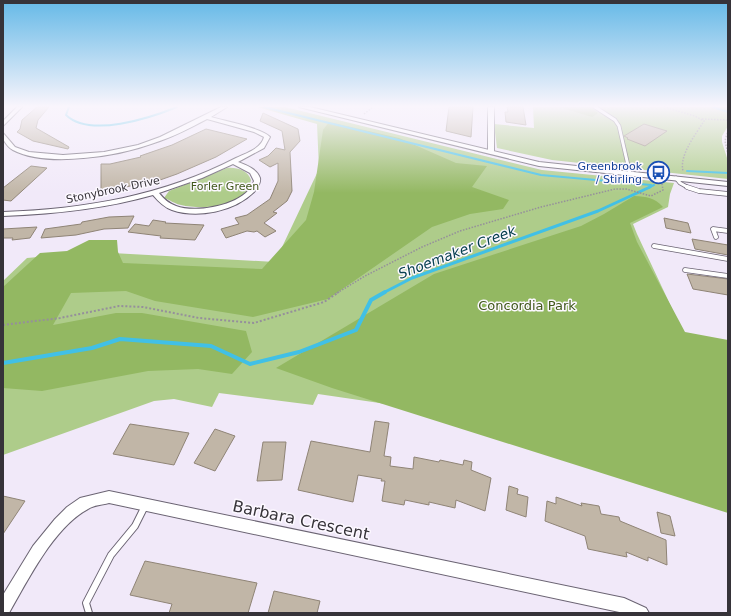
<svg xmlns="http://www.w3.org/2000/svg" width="731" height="616" font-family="'DejaVu Sans',sans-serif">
<rect width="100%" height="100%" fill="#f1e9f9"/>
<!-- green -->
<path fill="#aecc8a" d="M 257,107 L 285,107 L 542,170 L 674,183 L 670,194 L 668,207 L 633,224 L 637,234 L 684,334 L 448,413 L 318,394 L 313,405 L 219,393 L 212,407 L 174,399 L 154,401 L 3,455 L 3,281 L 27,258 L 94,252 L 275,262 L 319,169 L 317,124 Z
M 533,107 L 728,107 L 728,126 L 722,136 L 722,142 L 728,161 L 728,179 L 552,160 L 497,148 L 494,124 L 534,128 Z
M 227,168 C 236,167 248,170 251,180 C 246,208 203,210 181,205 C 175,204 170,200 164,198 L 169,191 Z"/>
<!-- forest -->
<path fill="#93b862" d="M 559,107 L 590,107 L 598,113 L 592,117 Z
M 329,122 L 399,138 L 456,163 L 487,166 L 472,187 L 509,200 L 503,209 L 470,214 L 432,227 L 328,299 L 253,317 L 155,301 L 126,291 L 71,293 L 53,325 L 116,313 L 142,313 L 246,331 L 252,352 L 232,374 L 198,369 L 148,371 L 42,391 L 3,388 L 3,287 L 40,253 L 67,251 L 89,240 L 117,240 L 118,252 L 123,263 L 262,269 L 306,220 L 314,192 L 323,130 Z
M 634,196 C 647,197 654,197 663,207 L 630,223 L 637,242 L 685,332 L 728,340 L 728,513 L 332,388 L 276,368 L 434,274 L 581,226 L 604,214 Z"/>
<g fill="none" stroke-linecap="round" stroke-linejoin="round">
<!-- stream-far2 -->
<path stroke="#41c0e6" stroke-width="2" d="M 69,107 L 66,115 C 90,138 150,118 177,107
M 264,107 L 541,175 L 651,185
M 713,107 L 728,112
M 687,171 L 728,173
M 648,188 L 654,185"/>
<!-- stream-far1 -->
<path stroke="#41c0e6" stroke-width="3" d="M 383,293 L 412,278 L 598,211 L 650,187"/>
<!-- stream -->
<path stroke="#41c0e6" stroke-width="4" d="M 3,363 L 92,348 L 120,339 L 211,346 L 250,364 L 299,352 L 356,330 L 371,300 L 385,292"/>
</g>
<!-- building -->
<path fill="#c1b6a7" stroke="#8f8476" d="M 37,107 L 49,107 L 38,120 L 36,128 L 69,147 L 68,149 L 33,141 L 17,132 L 20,129 L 22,120 Z
M 449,107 L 473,107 L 471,137 L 446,131 Z
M 507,107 L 523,107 L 526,125 L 506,122 L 505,112 L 508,112 Z
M 263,113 L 298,129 L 300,141 L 290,152 L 292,191 L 287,201 L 273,212 L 277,213 L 264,223 L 276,231 L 265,237 L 257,231 L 254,232 L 247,231 L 226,238 L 221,229 L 239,224 L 235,218 L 247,215 L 270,199 L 278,181 L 278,163 L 270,167 L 259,160 L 268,156 L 276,148 L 285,150 L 282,131 L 260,121 Z
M 644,124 L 667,131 L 645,146 L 627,139 L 628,138 L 624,136 Z
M 206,129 L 247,139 L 216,157 L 177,174 L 160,180 L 159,179 L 101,193 L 101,164 L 110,164 L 141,157 L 140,156 L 172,145 Z
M 31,166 L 47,168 L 11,201 L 3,200 L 3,188 Z
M 134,216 L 128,228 L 104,229 L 76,235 L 41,238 L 45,229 L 81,224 L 82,222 L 109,217 Z
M 664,218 L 688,223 L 691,233 L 666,228 Z
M 153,220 L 166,222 L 165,223 L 204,225 L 195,240 L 160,238 L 161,236 L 128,232 L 135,224 L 149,226 Z
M 37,227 L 30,238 L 12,240 L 13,238 L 3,238 L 3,229 Z
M 692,239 L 728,245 L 728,255 L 695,249 Z
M 687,274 L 728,279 L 728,295 L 693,289 Z
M 375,421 L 389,423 L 384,456 L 391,457 L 390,466 L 413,469 L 414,457 L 439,462 L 440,460 L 463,465 L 464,460 L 472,462 L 471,470 L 491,478 L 485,511 L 456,500 L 455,508 L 429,502 L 429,505 L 405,500 L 404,505 L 382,501 L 385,481 L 381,481 L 382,479 L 358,475 L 353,502 L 298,490 L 311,441 L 370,452 Z
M 130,424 L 189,433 L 174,465 L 113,454 Z
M 215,429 L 235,436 L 215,471 L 194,463 Z
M 263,442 L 286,442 L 282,480 L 257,481 Z
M 509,486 L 518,489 L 517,494 L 528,497 L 526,517 L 506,510 Z
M 3,496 L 25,501 L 3,534 Z
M 556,497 L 582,506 L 581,503 L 599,506 L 601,514 L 619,517 L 620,521 L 666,540 L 667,565 L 648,557 L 648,561 L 626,552 L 627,557 L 588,549 L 585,536 L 545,521 L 547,501 L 556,504 Z
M 657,512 L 670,516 L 675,536 L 661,533 Z
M 145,561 L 257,583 L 248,613 L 169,613 L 172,604 L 130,595 Z
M 274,591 L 320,601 L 317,613 L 268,613 Z"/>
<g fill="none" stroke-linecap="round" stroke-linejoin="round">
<defs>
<path id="service-far2" d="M 595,107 L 615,120 L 619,126 L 630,174
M 676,178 L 680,183 L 689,188"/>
<path id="service-far1" d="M 687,187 L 699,191 L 728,194
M 716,237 L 713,229 L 728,231
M 654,246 L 728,259
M 685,270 L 728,276"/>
<path id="service" d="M 89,613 L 86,603 L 111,555 L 135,526 L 145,506"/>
<path id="minor" d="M 17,107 L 22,107 L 3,126 L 3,121 Z
M 221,107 L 227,107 L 211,117 C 224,121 262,128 270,137 L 264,148 L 238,162 C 246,165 257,169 260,178 C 261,184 257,188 254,192 C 235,211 198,219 172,210 C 164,207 159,202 153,195 C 104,209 54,214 3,216 L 3,212 C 84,209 163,196 236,158 C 246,153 261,149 264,137 L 254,132 L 207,119 C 190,128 173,137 154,143 C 119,156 47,168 13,150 C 9,148 6,144 3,139 L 3,133 L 15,147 L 29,152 L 63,155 L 104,152 L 138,145 L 160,137 ZM 233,164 L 250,173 L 254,181 C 247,205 196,214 176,206 C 168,203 164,199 159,193 L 202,178 Z
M 488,107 L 494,107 L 494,152 L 491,154 L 488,152 Z
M 109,491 L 624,598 L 646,608 L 649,613 L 624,613 L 109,503 C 102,505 94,505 88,509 C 54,527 28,580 9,613 L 3,613 L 3,595 L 33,546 L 55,519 L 67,507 L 80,498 Z"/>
<path id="tertiary" d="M 299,107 L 310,107 L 539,162 L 728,182 L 728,186 L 539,166 Z"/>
</defs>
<!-- service-far2 casing -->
<use href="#service-far2" stroke="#6b6473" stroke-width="4.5"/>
<!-- service-far1 casing -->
<use href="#service-far1" stroke="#6b6473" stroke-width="5.5"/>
<!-- service casing -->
<use href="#service" stroke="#6b6473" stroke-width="8"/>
<!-- minor casing -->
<use href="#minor" stroke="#6b6473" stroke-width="2"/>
<!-- tertiary casing -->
<use href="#tertiary" stroke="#6b6473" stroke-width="2"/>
<!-- path-far1 -->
<path stroke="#958f9b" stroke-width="1.5" stroke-dasharray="1.5 1.5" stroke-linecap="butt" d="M 664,107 L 695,116 L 704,121 C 696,134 679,155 683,171
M 364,114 L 373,107
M 702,119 L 728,120
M 728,130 L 725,141 L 728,154
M 337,293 L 365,276 L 422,247 L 460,231 L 541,207 L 615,189 L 626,189 L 651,196 L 663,190 L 662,184"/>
<!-- path -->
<path stroke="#958f9b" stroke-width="2" stroke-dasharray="2 2" stroke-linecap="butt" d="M 3,325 L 60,318 L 119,306 L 143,307 L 199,318 L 254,323 L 324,302 L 339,292"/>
<!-- service-far2 -->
<use href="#service-far2" stroke="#fff" stroke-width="3"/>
<!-- service-far1 -->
<use href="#service-far1" stroke="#fff" stroke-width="4"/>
<!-- service -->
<use href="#service" stroke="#fff" stroke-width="6"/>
<!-- minor -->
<use href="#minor" fill="#fff" fill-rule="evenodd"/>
<!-- tertiary -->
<use href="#tertiary" fill="#fff" fill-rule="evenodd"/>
</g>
<!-- sky -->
<linearGradient id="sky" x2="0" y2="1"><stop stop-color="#65b9e7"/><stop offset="0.55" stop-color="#f9f5fc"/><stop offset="1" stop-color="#f9f5fc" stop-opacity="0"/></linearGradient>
<rect width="731" height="193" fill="url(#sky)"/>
<!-- icons -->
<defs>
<symbol id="bus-ring" viewBox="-11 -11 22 22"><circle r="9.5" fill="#fcf8ff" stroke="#1a4fb4" stroke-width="1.5"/><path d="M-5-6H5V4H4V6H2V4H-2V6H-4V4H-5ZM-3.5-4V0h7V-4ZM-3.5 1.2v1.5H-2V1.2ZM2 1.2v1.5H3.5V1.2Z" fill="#1a4fb4"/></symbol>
</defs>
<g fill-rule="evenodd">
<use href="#bus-ring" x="646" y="160" width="25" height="25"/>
</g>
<g text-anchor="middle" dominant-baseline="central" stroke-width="3" stroke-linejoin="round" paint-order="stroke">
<!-- far-transit labels -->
<g font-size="11" fill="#164399" stroke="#fcf8ff" text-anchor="end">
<text x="642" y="166">Greenbrook<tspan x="642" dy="13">/ Stirling</tspan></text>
</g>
<!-- far-park labels -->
<g font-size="11" fill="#41591c" stroke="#fcf8ff">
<text x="225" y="186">Forler Green</text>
</g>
<!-- far-street labels -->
<g font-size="11" fill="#363339" stroke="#fcf8ff">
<text transform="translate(113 190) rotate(-12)">Stonybrook Drive</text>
</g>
<!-- park labels -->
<g font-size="13" fill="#41591c" stroke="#fcf8ff">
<text x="527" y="305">Concordia Park</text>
</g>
<!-- water labels -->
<g font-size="14" font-style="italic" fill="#074050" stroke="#fcf8ff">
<text transform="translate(457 252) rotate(-21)">Shoemaker Creek</text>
</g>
<!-- near-street labels -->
<g font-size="16" fill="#363339" stroke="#fcf8ff">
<text transform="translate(301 520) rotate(12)">Barbara Crescent</text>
</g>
</g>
<!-- border -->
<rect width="731" height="616" fill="none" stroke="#363339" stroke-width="8"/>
</svg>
